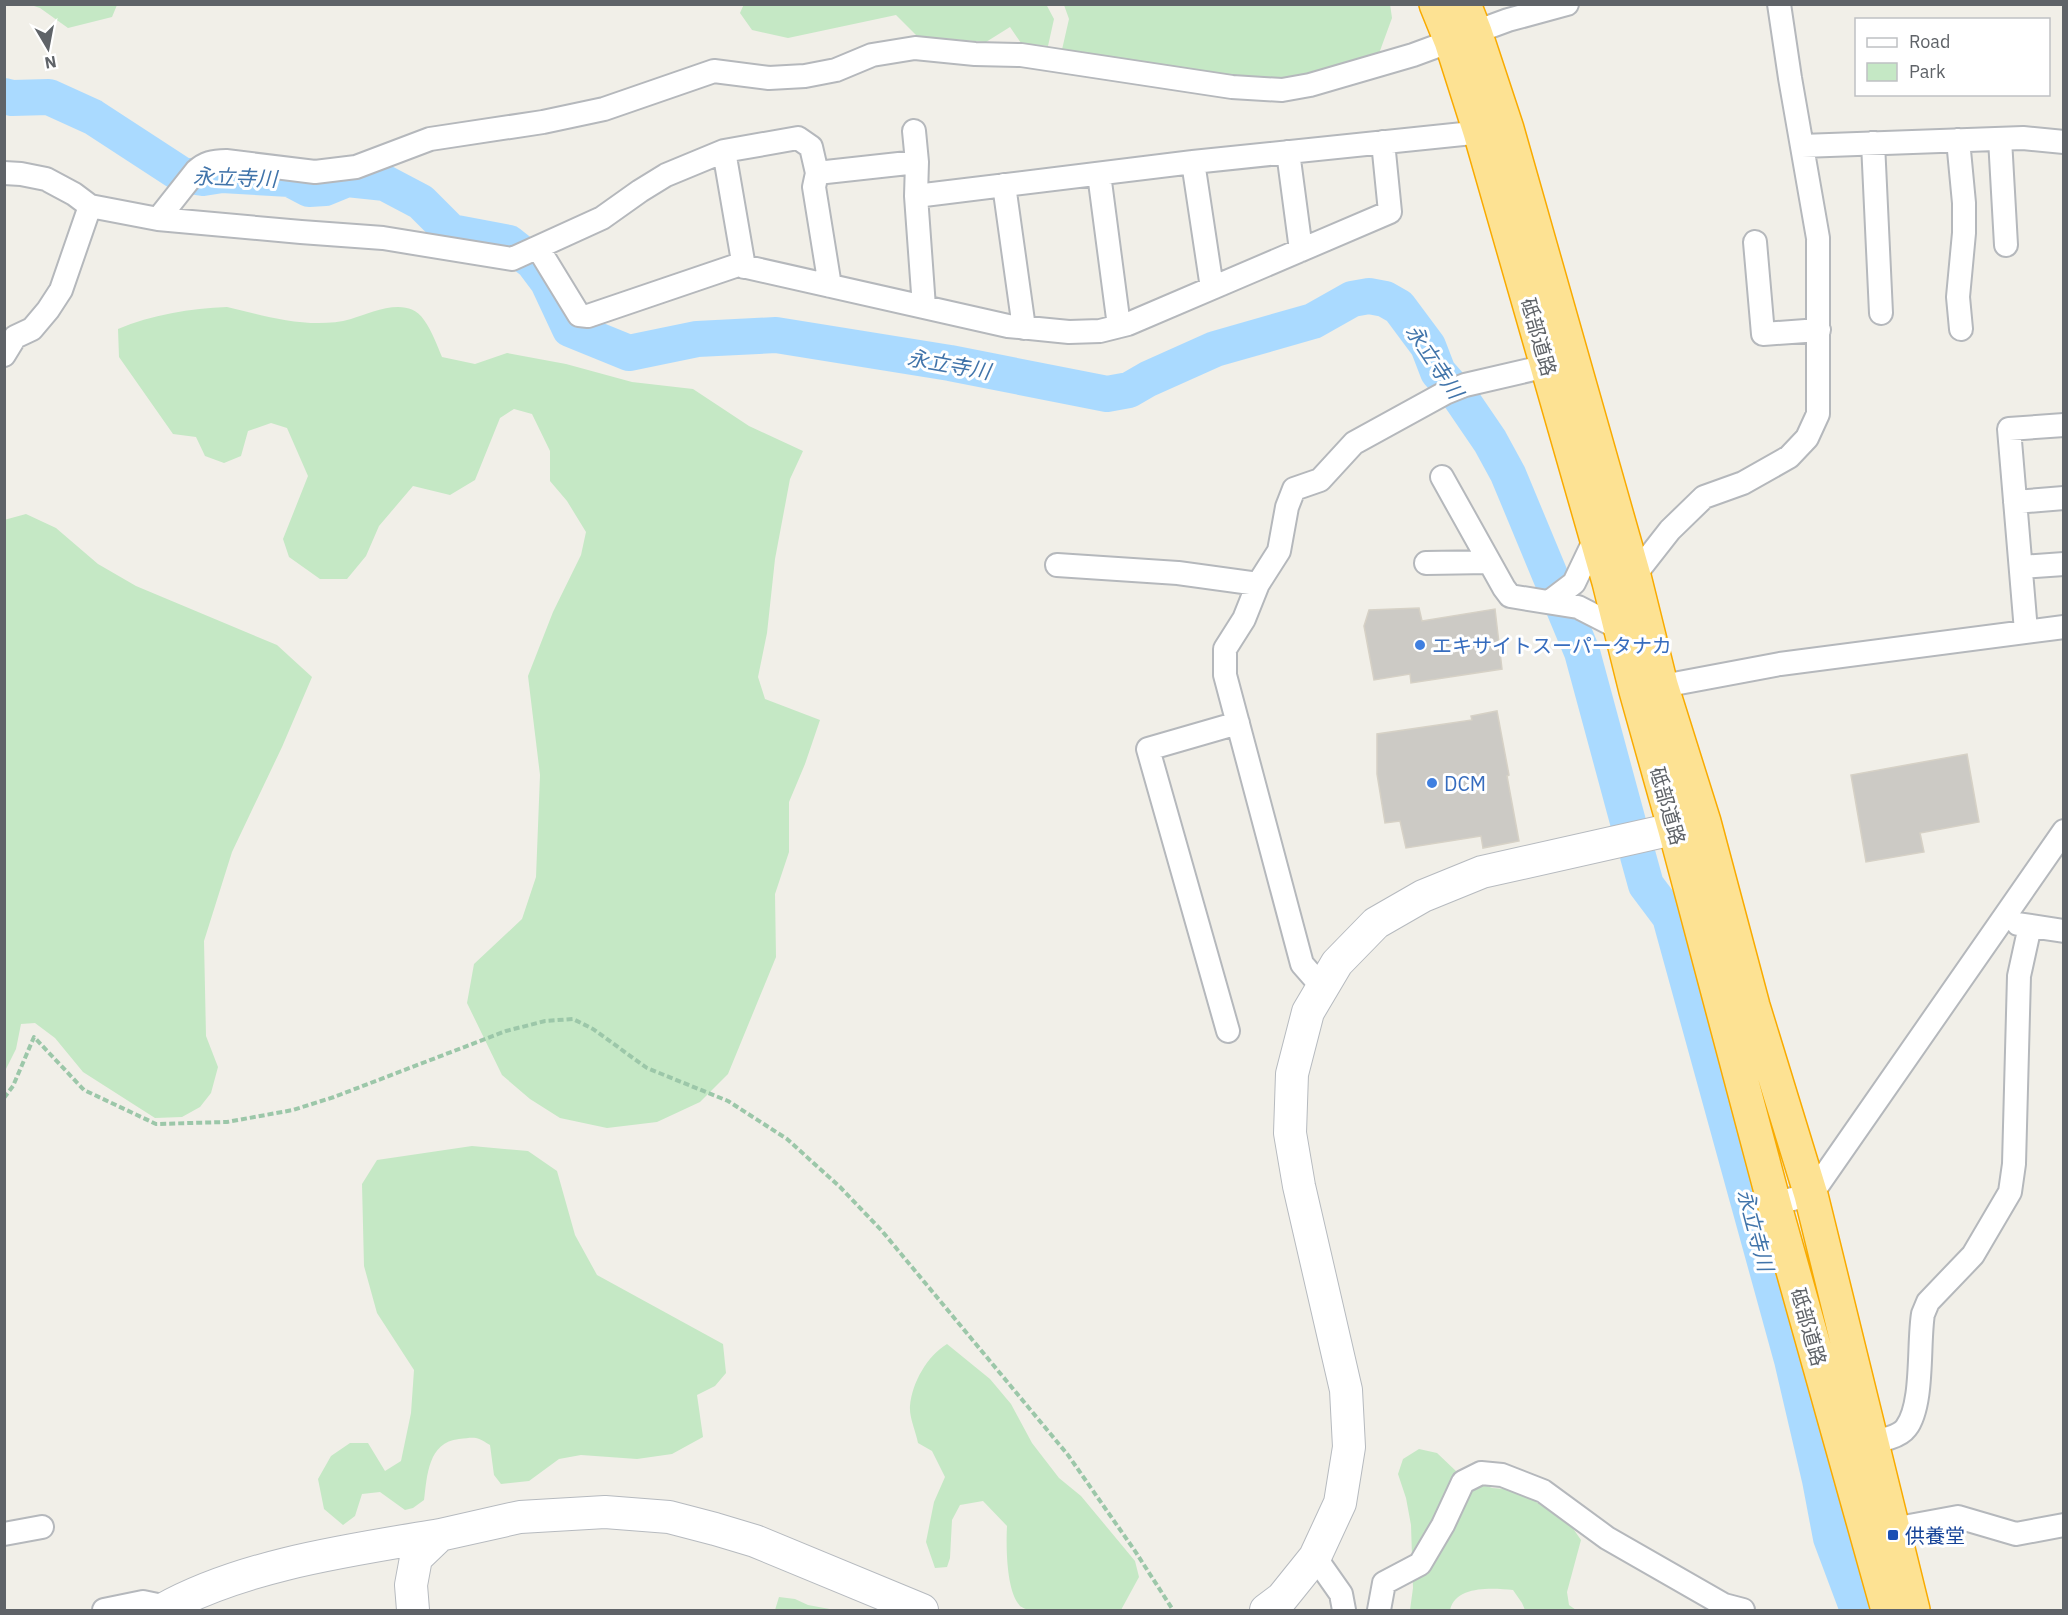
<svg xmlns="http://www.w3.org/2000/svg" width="2068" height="1615" font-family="'IBM Plex Sans','Noto Sans JP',sans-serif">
<rect width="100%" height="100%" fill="#f1efe8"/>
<!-- green -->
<path fill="#c5e8c5" d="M 744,4 L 1046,4 L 1054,19 L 1048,46 L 1021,43 L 1010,27 L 986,42 L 917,36 L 896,15 L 788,38 L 752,30 L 740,13 Z
M 1390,4 L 1392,18 L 1377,59 L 1284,84 L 1061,54 L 1069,19 L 1064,5 Z
M 31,5 L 117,5 L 112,17 L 68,28 L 40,8 Z
M 227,307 C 258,314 287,323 319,323 C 329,323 341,322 351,319 C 372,313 407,295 424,320 C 432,331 437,345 442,357 L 475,364 L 507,353 L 566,364 L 632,382 L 693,389 L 749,426 L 803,451 L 790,479 L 775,559 L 767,633 L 758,677 L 765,699 L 820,720 L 805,764 L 789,802 L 789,852 L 775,894 L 776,957 L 728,1074 L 700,1102 L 657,1122 L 607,1128 L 560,1118 L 530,1099 L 502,1075 L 467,1003 L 474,964 L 522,919 L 536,877 L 540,775 L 528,676 L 553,612 L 581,555 L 586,532 L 567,501 L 550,481 L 550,451 L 532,414 L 514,409 L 500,418 L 475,480 L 450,495 L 413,486 L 379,526 L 366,556 L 347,579 L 320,579 L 289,557 L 283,539 L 308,476 L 287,428 L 271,423 L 248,431 L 241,456 L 224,463 L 205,456 L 196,437 L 173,434 L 119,357 L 118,329 C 151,315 191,308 227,307 Z
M 26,514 L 56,528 L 98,564 L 136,586 L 277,645 L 312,677 L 282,747 L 232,852 L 204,941 L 206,1036 L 218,1067 L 211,1093 L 200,1107 L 182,1117 L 155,1118 L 83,1072 L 55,1038 L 35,1023 L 21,1024 L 16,1049 L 5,1071 L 4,520 Z
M 472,1146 L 528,1151 L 557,1171 L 575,1235 L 597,1275 L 723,1344 L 726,1373 L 715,1386 L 697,1395 L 703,1437 L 672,1454 L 637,1459 L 581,1455 L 559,1459 L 529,1481 L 501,1484 L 494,1475 L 490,1445 C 476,1436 475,1437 459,1439 C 428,1442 427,1476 424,1500 L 413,1508 L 405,1510 L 380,1492 L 362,1494 L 355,1516 L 343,1525 L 324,1509 L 318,1479 L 331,1456 L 350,1443 L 368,1443 L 385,1471 L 401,1461 L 411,1413 L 414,1370 L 377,1313 L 364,1266 L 362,1184 L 377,1160 Z
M 947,1344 L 990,1379 L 1011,1404 L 1032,1443 L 1059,1478 L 1081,1496 L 1135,1561 L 1139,1577 L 1121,1610 L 1029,1610 C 1028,1610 1021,1607 1020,1606 C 1006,1591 1006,1545 1007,1526 L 983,1501 L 960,1505 L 952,1520 L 950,1558 L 947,1567 L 935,1568 L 926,1542 L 934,1502 L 945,1477 L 932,1451 L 918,1443 C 916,1432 909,1417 910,1406 C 912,1383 927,1356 947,1344 Z
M 1419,1449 L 1437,1453 L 1457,1472 L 1492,1488 L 1519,1490 L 1572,1527 L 1581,1540 L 1567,1592 L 1569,1605 L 1576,1610 L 1525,1610 L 1522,1603 L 1513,1590 C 1493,1588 1456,1585 1450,1610 L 1410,1610 L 1413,1588 L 1411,1525 L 1406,1498 L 1398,1474 L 1403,1459 Z
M 779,1597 L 795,1599 L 808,1605 L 835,1610 L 775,1610 Z"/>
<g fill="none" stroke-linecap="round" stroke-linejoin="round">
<!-- river -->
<path stroke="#aadaff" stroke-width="36" d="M 4,96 L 12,98 L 49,97 L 93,117 L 182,175 L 203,178 L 222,175 L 290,179 L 309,189 L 325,188 L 347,179 L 385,183 L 421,202 L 451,232 L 509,243 L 533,262 L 548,282 L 570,329 L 629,353 L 697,339 L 776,335 L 950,363 L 1107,394 L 1129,390 L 1148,379 L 1215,349 L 1313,321 L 1352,299 L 1369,296 L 1385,299 L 1399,307 L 1428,346 L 1438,372 L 1460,397 L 1490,441 L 1508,474 L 1582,652 L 1628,822
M 1638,856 L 1646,885 L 1670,917 L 1792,1360 L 1820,1480 L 1831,1538 L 1858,1610"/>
</g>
<!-- building -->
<path fill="#cccac5" stroke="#d6d1c6" stroke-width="1.5" d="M 1419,608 L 1422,621 L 1495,609 L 1502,669 L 1411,683 L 1410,674 L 1374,680 L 1364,626 L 1369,610 Z
M 1497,711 L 1509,775 L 1507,776 L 1519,841 L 1483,848 L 1481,836 L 1406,848 L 1400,821 L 1385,823 L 1377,774 L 1377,734 L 1472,720 L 1471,716 Z
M 1967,754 L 1979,822 L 1920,833 L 1924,852 L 1866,862 L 1851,775 Z"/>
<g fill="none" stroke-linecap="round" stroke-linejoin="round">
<defs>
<path id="street" d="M 914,131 L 917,162 L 916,196 L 924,307
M 2000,139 L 2006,245
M 1958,140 L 1964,203 L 1964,233 L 1958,297 L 1961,329
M 1873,143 L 1881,313
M 1802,146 L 2023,138 L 2064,142
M 724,151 L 744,267
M 1288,152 L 1301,250
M 1193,162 L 1212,288
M 4,173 L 21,174 L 46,179 L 74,194 L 90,206 L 158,219 L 301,232 L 383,238 L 512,259 L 602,218 L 640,191 L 666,175 L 724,151 L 798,138 L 811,147 L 817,173 L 814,187 L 830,286
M 817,173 L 917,162
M 1099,174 L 1119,326
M 1004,185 L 1024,328
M 916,196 L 1193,162 L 1492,131
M 158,219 L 196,171 C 205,163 213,161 226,161 L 315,172 L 356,167 L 430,139 L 543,122 L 604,109 L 714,71 L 769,78 L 805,76 L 836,70 L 872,55 L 915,48 L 975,54 L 1021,55 L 1232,87 L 1282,90 L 1310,85 L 1413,55 L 1508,20 L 1567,4
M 1755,242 L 1763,334 L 1819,330
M 538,248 L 579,315 L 588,316 L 738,265 L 1008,326 L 1069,332 L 1100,331 L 1128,324 L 1390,212 L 1383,142
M 4,355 L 15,337 L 32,329 L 48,310 L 61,290 L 90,206
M 1442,477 L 1504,588 L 1510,596 L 1578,607 L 1621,629
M 2015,502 L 2064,498
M 1426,563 L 1489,562
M 1057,565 L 1178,573 L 1258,584
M 2021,567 L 2064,564
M 1623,578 L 1634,576 L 1670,530 L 1704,497 L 1743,483 L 1789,457 L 1807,438 L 1818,414 L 1818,238 L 1790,78 L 1779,4
M 1549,602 L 1574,583 L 1596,537
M 2026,631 L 2009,429 L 2064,425
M 1647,689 L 1780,664 L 2064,627
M 2018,924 L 2064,931
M 1323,988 L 1302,964 L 1225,675 L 1225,649 L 1244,619 L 1258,584 L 1279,551 L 1287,507 L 1294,489 L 1320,480 L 1354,443 L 1445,393 L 1465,385 L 1547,366
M 1228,1031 L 1148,749 L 1238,723
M 1774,1203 L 1811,1195 L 2064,831
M 1858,1444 C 1872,1441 1897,1440 1906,1428 C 1924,1405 1918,1343 1923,1314 L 1928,1302 L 1973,1255 L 2010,1192 L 2014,1164 L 2019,976 L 2030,926
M 1893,1529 L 1958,1517 L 2016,1534 L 2064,1525
M 4,1534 L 42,1527
M 1315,1557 L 1341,1594 L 1344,1610
M 104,1610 L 143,1602 L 167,1607
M 1379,1610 L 1384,1583 L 1420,1564 L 1443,1525 L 1463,1482 L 1481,1473 L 1502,1475 L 1543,1491 L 1607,1538 L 1724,1605 L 1743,1610"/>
<path id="secondary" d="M 162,1610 C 242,1565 350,1550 440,1535
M 413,1610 L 411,1585 L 416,1558 L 440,1535 L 520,1517 L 605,1512 L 669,1517 L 715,1529 L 755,1541 L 922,1610
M 1266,1610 L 1282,1598 L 1315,1557 L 1340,1503 L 1349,1447 L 1346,1390 L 1299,1186 L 1290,1133 L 1292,1074 L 1308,1012 L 1337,963 L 1376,923 L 1423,896 L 1482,872 L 1700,823"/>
<path id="highway" d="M 1436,4 L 1451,41 L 1480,132 L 1609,582 L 1636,691 L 1675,830 L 1774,1203 L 1888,1610
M 1464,4 L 1475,32 L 1507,129 L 1634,576 L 1661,685 L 1704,822 L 1753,1006 L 1811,1195 L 1913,1610"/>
</defs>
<!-- street casing -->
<use href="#street" stroke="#b5b8bc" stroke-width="26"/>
<!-- secondary casing -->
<use href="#secondary" stroke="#b6babf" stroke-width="34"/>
<!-- highway casing -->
<use href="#highway" stroke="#f9ab00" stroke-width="36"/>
<!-- path -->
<path stroke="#9cc7a9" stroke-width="4" stroke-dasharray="6 3" stroke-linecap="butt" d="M 4,1098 L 13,1086 L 34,1037 L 84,1090 L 156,1124 L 227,1122 L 293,1110 L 334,1097 L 506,1031 L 545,1021 L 573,1019 L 593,1029 L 647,1068 L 728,1101 L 787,1139 L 840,1187 L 882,1231 L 1068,1455 L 1135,1551 L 1173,1610"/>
<!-- street -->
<use href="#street" stroke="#fff" stroke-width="22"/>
<!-- secondary -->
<use href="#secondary" stroke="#fff" stroke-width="32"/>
<!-- highway -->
<use href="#highway" stroke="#fde293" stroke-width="33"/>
</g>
<!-- markers -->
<g fill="#3f7fe0" stroke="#fff" stroke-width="2">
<circle cx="1420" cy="645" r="6"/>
<circle cx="1432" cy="783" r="6"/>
</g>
<rect fill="#1a4fb4" stroke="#fff" stroke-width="2" x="1887" y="1529" width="12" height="12" rx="3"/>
<g text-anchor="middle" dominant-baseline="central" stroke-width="6" stroke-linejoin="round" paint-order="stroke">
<!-- street labels -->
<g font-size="20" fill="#5f6368" stroke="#fff">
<text transform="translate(1539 337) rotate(74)">砥部道路</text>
<text transform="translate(1668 806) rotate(74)">砥部道路</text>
<text transform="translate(1809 1327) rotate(74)">砥部道路</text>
</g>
<!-- shop labels -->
<g font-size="20" fill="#366cbe" stroke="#fff" text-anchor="start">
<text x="1432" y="645">エキサイトスーパータナカ</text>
<text x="1444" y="783">DCM</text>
</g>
<!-- transit labels -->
<g font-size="20" fill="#164399" stroke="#fff" text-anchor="start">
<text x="1905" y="1535">供養堂</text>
</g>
<!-- water labels -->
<g font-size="21" font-style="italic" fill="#4174aa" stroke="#fff">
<text transform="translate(235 177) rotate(2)">永立寺川</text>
<text transform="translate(1435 361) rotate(56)">永立寺川</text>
<text transform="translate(949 364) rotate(10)">永立寺川</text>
<text transform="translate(1756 1230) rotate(75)">永立寺川</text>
</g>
</g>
<!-- border -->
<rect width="2068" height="1615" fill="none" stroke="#5f6368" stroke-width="12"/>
<!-- legend -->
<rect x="1855" y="18" width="195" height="78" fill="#ffffff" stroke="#bfc1c3" stroke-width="1.5"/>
<rect x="1867" y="38" width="30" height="9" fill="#ffffff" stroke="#bfc1c3" stroke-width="1.5"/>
<text x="1909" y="48" font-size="18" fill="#5f6368">Road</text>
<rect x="1867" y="63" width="30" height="18" fill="#c5e8c5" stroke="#bfc1c3" stroke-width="1.5"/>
<text x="1909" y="78" font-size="18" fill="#5f6368">Park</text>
<!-- north arrow -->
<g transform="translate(48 48) rotate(170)" stroke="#ffffff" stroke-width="4.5" paint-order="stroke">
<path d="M0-4.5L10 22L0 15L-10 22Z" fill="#5f6368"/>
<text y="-9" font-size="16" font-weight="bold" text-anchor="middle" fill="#5f6368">N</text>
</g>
</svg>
